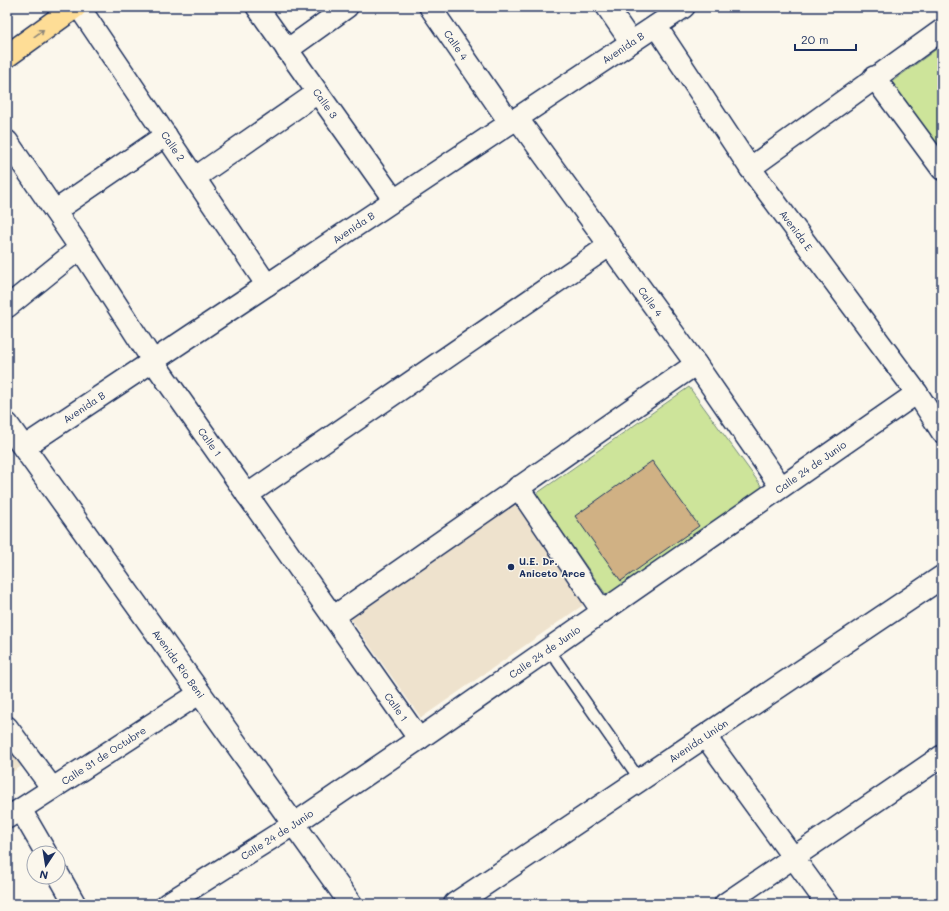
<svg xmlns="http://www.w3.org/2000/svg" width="949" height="911" font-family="Mali,sans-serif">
<rect width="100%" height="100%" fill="#fbf7ec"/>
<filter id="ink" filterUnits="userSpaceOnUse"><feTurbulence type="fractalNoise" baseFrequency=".025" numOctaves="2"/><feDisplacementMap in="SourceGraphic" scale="8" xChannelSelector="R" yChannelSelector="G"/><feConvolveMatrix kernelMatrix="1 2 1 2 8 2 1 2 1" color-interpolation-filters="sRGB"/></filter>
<g filter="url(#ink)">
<!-- built -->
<path fill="#eee2cd" d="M 515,504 L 586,603 L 421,718 L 350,618 Z
M 7,745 L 22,766 L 7,775 Z"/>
<!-- green -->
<path fill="#cde49a" stroke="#748a7c" d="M 942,45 L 942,161 L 886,86 Z
M 689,387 L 765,491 L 607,596 L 536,494 Z"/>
<!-- building -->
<path fill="#d0b184" stroke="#1b2f5e" d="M 652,461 L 699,526 L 621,581 L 575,516 Z"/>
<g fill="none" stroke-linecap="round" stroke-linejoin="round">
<defs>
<path id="service" d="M 548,648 L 640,780"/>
<g id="minor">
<path id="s1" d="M 79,7 L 267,285"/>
<path id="s2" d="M 257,7 L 394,200"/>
<path id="s3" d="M 430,7 L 510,123"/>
<path d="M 607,7 L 631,42"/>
<path id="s4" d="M 656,26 L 750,168 L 917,393 L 942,432"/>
<path d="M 287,50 L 347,7"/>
<path d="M 874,77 L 942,169"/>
<path id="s5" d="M 517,118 L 696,364 L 781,487"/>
<path id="s6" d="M 7,141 L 80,248 L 153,361 L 419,739"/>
<path d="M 750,168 L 942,30"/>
<path d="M 196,177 L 317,93"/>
<path d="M 55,211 L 166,135"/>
<path d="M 7,307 L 80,248"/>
<path id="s7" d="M 24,447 L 684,7"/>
<path d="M 518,487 L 602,611"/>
<path d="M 247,495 L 610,245"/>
<path d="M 333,617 L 696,364"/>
<path d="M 7,727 L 52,788"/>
<path d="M 705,736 L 827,904"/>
<path d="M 21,810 L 46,853"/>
<path id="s8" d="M 7,818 L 200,693"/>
<path d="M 58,874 L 75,904"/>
<path id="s9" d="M 167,904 L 294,824 L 419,739 L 917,393"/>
<path d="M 725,904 L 942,756"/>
</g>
<g id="tertiary">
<path id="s10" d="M 7,424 L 351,904"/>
<path id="s11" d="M 455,904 L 942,577"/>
</g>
<path id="primary" d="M 7,56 L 75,7"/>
</defs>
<!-- service casing -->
<use href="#service" stroke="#1b2f5e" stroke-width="13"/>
<!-- minor casing -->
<use href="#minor" stroke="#1b2f5e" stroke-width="24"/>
<!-- tertiary casing -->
<use href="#tertiary" stroke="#1b2f5e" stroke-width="25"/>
<!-- primary casing -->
<use href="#primary" stroke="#1b2f5e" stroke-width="25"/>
<!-- service -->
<use href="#service" stroke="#fbf7ec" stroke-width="10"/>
<!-- minor -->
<use href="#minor" stroke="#fbf7ec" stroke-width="21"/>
<!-- tertiary -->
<use href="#tertiary" stroke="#fbf7ec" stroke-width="22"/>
<!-- primary -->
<use href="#primary" stroke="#fedd96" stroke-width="22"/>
</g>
<!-- one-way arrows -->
<defs><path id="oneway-shaft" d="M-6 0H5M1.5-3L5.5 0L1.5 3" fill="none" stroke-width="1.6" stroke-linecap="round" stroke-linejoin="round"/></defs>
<use stroke="#8c867a" href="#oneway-shaft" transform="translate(39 33) rotate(-36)"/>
</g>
<!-- markers -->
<circle fill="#1b2f5e" stroke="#fbf7ec" stroke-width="1.5" cx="511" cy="567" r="4"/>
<g text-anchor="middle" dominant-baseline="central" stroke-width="3" stroke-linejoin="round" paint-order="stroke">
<!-- street labels -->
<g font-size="10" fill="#1b2f5e" stroke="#fbf7ec">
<text stroke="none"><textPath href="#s3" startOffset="46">Calle 4</textPath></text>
<text stroke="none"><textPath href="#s7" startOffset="720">Avenida B</textPath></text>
<text stroke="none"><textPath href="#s2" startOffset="118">Calle 3</textPath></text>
<text stroke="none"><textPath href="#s1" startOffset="168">Calle 2</textPath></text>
<text stroke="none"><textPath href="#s7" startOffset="396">Avenida B</textPath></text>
<text stroke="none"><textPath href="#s4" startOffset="248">Avenida E</textPath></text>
<text stroke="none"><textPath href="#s5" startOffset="227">Calle 4</textPath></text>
<text stroke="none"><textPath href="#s7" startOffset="72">Avenida B</textPath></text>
<text stroke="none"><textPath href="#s6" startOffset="363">Calle 1</textPath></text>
<text stroke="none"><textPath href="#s9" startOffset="778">Calle 24 de Junio</textPath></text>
<text stroke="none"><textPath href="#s9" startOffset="454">Calle 24 de Junio</textPath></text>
<text stroke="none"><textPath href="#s10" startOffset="295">Avenida Río Beni</textPath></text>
<text stroke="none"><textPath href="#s6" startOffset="687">Calle 1</textPath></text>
<text stroke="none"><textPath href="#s11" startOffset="293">Avenida Unión</textPath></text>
<text stroke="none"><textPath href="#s8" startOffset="115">Calle 31 de Octubre</textPath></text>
<text stroke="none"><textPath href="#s9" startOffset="130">Calle 24 de Junio</textPath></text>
</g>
<!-- poi labels -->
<g font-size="10" font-weight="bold" fill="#1b2f5e" stroke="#fbf7ec" text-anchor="start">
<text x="519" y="561">U.E. Dr.<tspan x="519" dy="12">Aniceto Arce</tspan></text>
</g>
</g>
<!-- margin -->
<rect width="949" height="911" fill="none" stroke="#fbf7ec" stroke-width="24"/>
<rect x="12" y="12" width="925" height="887" fill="none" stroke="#1b2f5e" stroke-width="1.5" filter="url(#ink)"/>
<!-- north arrow -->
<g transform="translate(46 865) rotate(192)"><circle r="19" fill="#fbf7ec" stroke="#a1a7b3"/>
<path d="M0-3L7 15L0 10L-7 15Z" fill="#1b2f5e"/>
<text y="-6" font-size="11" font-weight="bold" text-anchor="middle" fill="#1b2f5e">N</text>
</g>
<!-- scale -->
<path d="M795 44v6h61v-6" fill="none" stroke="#1b2f5e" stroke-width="2"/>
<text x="801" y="44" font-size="12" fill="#1b2f5e" stroke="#fbf7ec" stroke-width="3" paint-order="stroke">20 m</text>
</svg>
